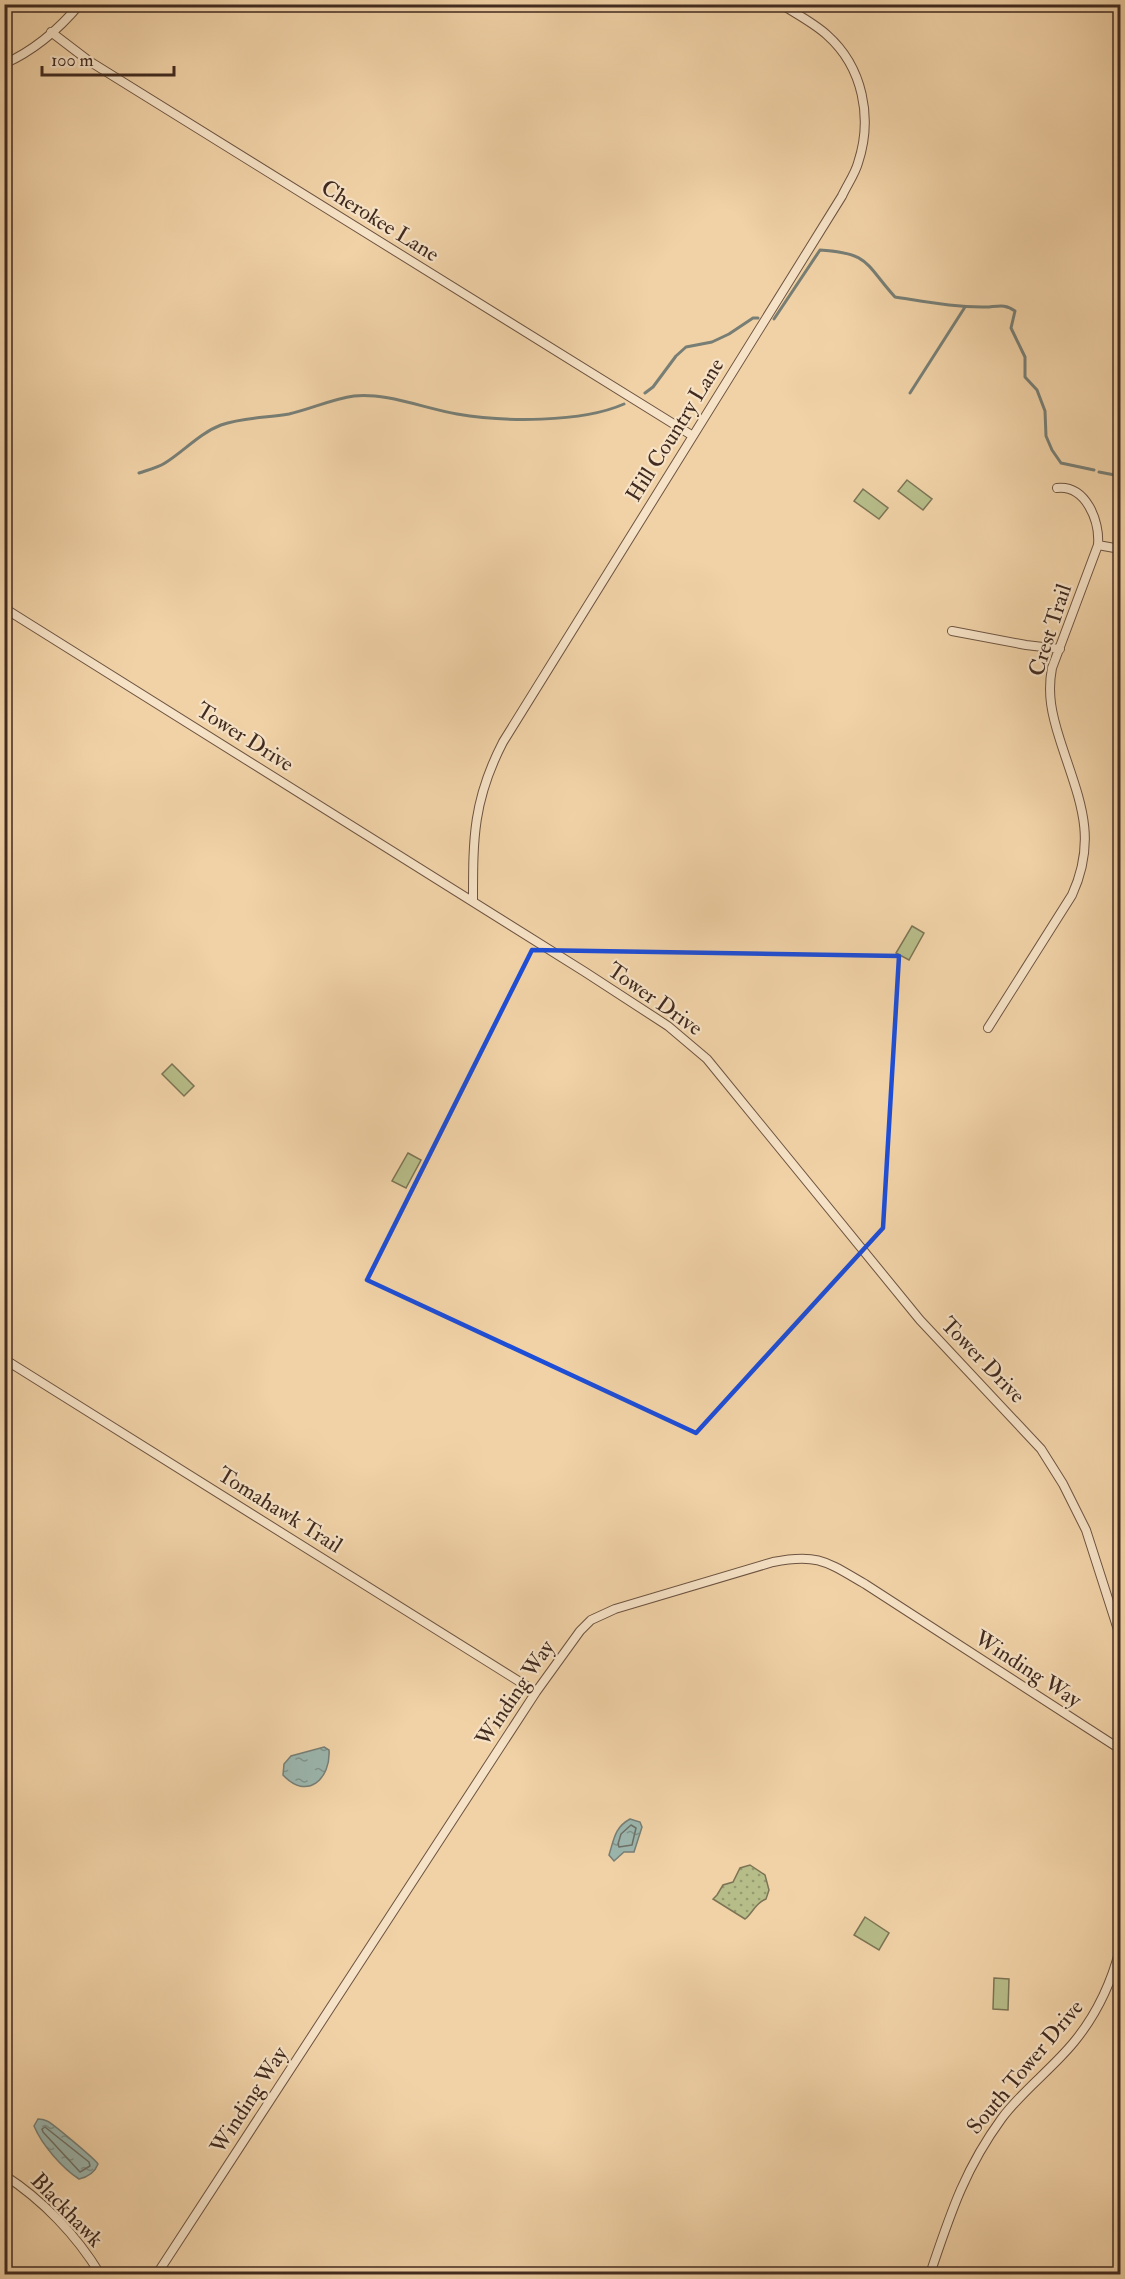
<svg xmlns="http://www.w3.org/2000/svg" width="1125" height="2279" font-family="'IM FELL Double Pica',serif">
<defs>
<pattern id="park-dots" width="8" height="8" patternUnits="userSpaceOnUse" patternTransform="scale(1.5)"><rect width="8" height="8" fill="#b7bd89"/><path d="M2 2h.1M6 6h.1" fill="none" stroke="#969a6f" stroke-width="1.8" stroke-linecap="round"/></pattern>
<pattern id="water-ripples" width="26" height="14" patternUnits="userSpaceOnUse" patternTransform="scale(1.5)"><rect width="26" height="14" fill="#9bb6ae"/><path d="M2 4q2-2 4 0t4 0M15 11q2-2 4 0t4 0" fill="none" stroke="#80948d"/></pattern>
</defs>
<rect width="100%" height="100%" fill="#f1d2a7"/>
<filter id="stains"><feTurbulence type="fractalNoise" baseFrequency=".00333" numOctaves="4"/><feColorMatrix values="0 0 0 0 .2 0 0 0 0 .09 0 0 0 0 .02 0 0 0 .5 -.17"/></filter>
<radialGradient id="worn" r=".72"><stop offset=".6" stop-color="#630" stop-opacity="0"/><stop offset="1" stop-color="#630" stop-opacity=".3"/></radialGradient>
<!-- park -->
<path fill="url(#park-dots)" stroke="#7c7454" stroke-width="1.5" d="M 750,1865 L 765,1875 L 769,1890 L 766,1899 C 755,1903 753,1913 745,1919 L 713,1899 L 717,1895 L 723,1885 L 733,1882 L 740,1868 Z"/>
<!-- pitch -->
<path fill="#b7bd89" stroke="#7c7454" stroke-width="1.5" d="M 907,480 L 932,499 L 923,510 L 898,491 Z
M 863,489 L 888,508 L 879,519 L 854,501 Z
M 912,926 L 924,933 L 909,960 L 896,953 Z
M 172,1064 L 194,1086 L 184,1096 L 162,1074 Z
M 408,1153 L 421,1160 L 406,1188 L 392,1181 Z
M 865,1917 L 889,1933 L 879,1950 L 854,1935 Z
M 994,1978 L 1009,1979 L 1008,2010 L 993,2009 Z"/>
<!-- water -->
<path fill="url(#water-ripples)" stroke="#777e75" stroke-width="1.5" d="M 324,1747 L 329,1750 C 331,1779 307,1801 283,1775 L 284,1764 L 291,1756 Z
M 630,1819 L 640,1822 L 642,1827 L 634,1852 L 624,1852 L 614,1861 L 609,1855 C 614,1839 615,1827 630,1819 Z
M 38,2119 C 42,2119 43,2119 47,2121 C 51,2122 96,2160 98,2164 C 95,2172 88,2177 79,2179 C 62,2168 42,2145 34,2126 Z"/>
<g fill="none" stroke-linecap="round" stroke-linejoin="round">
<!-- shore -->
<path stroke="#6e7066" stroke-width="1.5" d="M 631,1825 L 636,1828 L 632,1845 L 619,1847 L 618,1844 L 621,1834 Z
M 45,2127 L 89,2162 L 90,2166 L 80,2172 L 43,2132 L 42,2129 Z"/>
<!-- stream -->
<path stroke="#777e75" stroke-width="3" d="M 774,319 L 820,250 C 870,253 865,264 895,297 C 927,302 957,308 989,307 C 999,306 1006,304 1015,311 L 1011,328 L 1025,357 L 1025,377 L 1037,390 L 1045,411 L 1046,436 L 1052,450 L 1061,463 L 1094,470
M 645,393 L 653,387 L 676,356 L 686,347 L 712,342 L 729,334 L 753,318 L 758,318
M 910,393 L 965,307
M 1099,472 L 1120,476
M 139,473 C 148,470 157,468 165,463 C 184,451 200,433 221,425 C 243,417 266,418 289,414 C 311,409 332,399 354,396 C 384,392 427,409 457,414 C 503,422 581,423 624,404"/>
<defs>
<path id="street" d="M 51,32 L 89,61 L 693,436
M 4,64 C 33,51 60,28 80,4
M 1098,545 L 1120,549
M 4,608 L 585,972 L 668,1026 L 707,1059 L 920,1320 L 1041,1449 L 1063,1484 L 1086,1530 L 1120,1636
M 952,631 L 1026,645 L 1060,649
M 473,901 C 473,838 473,800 503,742 L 842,196 C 847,185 855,174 858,163 C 873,118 863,67 827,35 C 814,23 796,14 781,4
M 988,1028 L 1072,895 C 1099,836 1078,797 1060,740 C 1052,715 1047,694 1052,668 L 1098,545 C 1100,521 1086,485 1057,488
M 4,1359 L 536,1692
M 4,2175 C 43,2200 77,2236 100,2274
M 157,2274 L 536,1692 L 580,1631 L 591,1620 L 615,1609 L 773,1562 C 818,1553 827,1562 865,1584 L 1120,1749
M 930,2274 C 950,2215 964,2170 1002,2118 C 1023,2090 1052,2069 1074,2042 C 1097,2014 1111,1984 1120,1949"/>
</defs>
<!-- street casing -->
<use href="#street" stroke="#6d5441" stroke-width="10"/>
<!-- street -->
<use href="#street" stroke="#f6e2c6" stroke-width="8"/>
</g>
<!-- marked area -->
<path fill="none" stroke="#1d4ed8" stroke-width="4.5" stroke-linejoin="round" d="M 532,950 L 899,956 L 883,1228 L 696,1433 L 367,1280 Z"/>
<g text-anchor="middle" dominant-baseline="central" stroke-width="4.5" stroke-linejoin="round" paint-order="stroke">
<!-- street labels -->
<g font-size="22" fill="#412a1f" stroke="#f6e2c6">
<text transform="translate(380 221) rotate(32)">Cherokee Lane</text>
<text transform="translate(675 430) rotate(-58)">Hill Country Lane</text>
<text transform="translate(1050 630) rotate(-72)">Crest Trail</text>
<text transform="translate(245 737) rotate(32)">Tower Drive</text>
<text transform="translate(655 999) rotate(35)">Tower Drive</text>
<text transform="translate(983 1360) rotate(46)">Tower Drive</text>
<text transform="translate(280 1510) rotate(32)">Tomahawk Trail</text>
<text transform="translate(1028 1669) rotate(33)">Winding Way</text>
<text transform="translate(515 1693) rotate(-56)">Winding Way</text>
<text transform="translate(1025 2067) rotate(-50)">South Tower Drive</text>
<text transform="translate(249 2100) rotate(-57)">Winding Way</text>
<text transform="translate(67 2210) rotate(46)">Blackhawk</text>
</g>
</g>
<!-- margin -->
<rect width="1125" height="2279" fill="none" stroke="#f1d2a7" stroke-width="24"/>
<rect x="6" y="6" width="1113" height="2267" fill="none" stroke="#412a1f" stroke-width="3"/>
<rect x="12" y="12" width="1101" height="2255" fill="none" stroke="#412a1f" stroke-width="1.5"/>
<!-- scale -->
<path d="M42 66v9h132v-9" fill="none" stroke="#412a1f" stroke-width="3"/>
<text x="51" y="66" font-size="18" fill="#412a1f" stroke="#f6e2c6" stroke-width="4.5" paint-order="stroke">100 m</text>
<rect width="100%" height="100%" filter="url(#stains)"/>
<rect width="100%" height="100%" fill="url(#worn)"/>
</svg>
